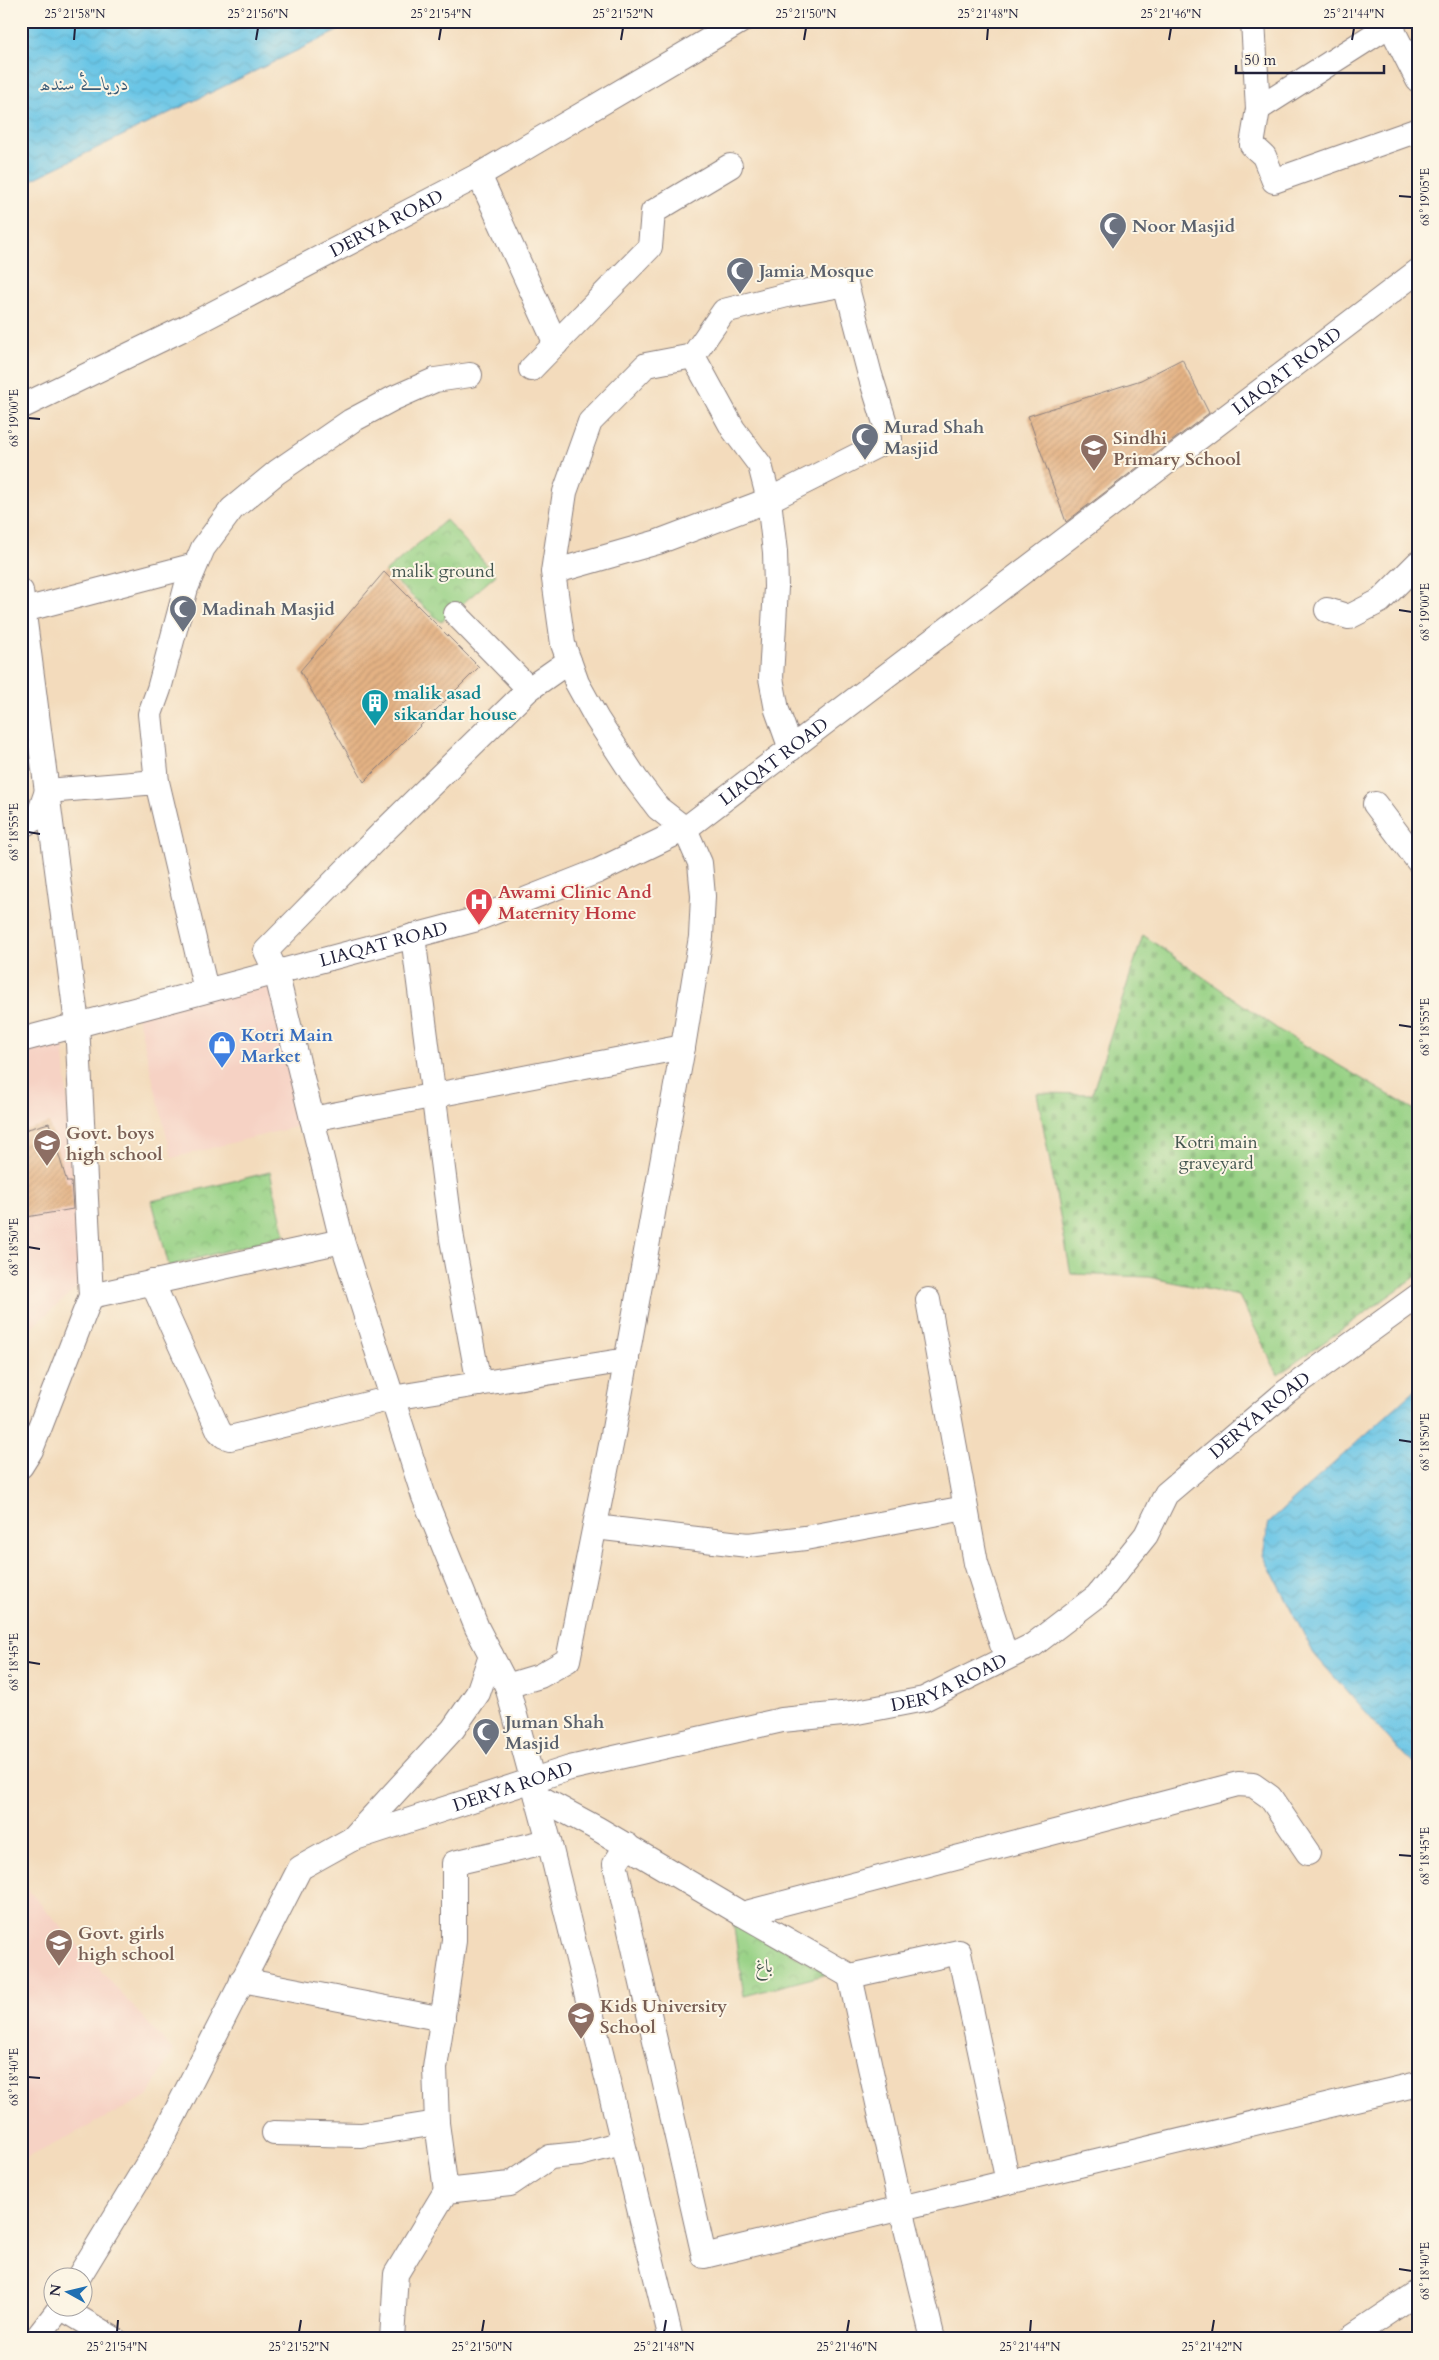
<svg xmlns="http://www.w3.org/2000/svg" width="1439" height="2360" font-family="Cardo,Amiri,serif">
<defs>
<pattern id="cemetery-stones" width="16" height="16" patternUnits="userSpaceOnUse" patternTransform="scale(1.25)"><rect width="16" height="16" fill="#97d185"/><path d="M2 7V4a2 2 0 0 1 4 0v3zM10 15v-3a2 2 0 0 1 4 0v3z" fill="#82b374"/></pattern>
<pattern id="park-crowns" width="20" height="18" patternUnits="userSpaceOnUse" patternTransform="scale(1.25)"><rect width="20" height="18" fill="#97d185"/><path d="M2 6a3 3 0 1 1 6 0M12 15a3 3 0 1 1 6 0" fill="none" stroke="#82b374"/></pattern>
<pattern id="water-waves" width="16" height="10" patternUnits="userSpaceOnUse" patternTransform="scale(1.25)"><rect width="16" height="10" fill="#68c5e6"/><path d="M0 5q4-4 8 0t8 0" fill="none" stroke="#5aa9c6"/></pattern>
<pattern id="building-hatch" width="6" height="6" patternUnits="userSpaceOnUse" patternTransform="scale(1.25)"><rect width="6" height="6" fill="#e4b284"/><path d="M-1 1l2-2M0 6l6-6M5 7l2-2" fill="none" stroke="#c39973"/></pattern>
</defs>
<rect width="100%" height="100%" fill="#fcf5e5"/>
<filter id="ink" filterUnits="userSpaceOnUse"><feTurbulence type="fractalNoise" baseFrequency=".02" numOctaves="2"/><feDisplacementMap in="SourceGraphic" scale="10" xChannelSelector="R" yChannelSelector="G"/><feConvolveMatrix kernelMatrix="1 2 1 2 8 2 1 2 1" color-interpolation-filters="sRGB"/></filter>
<filter id="wash" filterUnits="userSpaceOnUse"><feTurbulence type="fractalNoise" baseFrequency=".0096" numOctaves="4" result="noise"/><feDisplacementMap in="SourceGraphic" scale="20" xChannelSelector="R" yChannelSelector="G"/><feGaussianBlur stdDeviation="1.12" result="paint"/><feColorMatrix in="noise" values="0 0 0 0 0 0 0 0 0 0 0 0 0 0 0 0 0 1.4 0 .05"/><feComposite in="paint" operator="in"/></filter>
<g filter="url(#wash)">
<rect width="100%" height="100%" fill="#f3dbbc"/>
<!-- built -->
<path fill="#f6d2c4" d="M 271,978 L 307,1124 L 172,1158 L 137,1014 Z
M 63,1037 L 80,1285 L 21,1337 L 21,1048 Z
M 21,1882 L 173,2051 L 148,2096 L 21,2161 Z"/>
<!-- cemetery -->
<path fill="url(#cemetery-stones)" stroke="#5c7a60" d="M 1143,935 L 1279,1030 L 1418,1112 L 1418,1275 L 1278,1375 L 1239,1296 L 1148,1277 L 1071,1274 L 1037,1093 L 1092,1094 Z"/>
<!-- park -->
<path fill="url(#park-crowns)" stroke="#5c7a60" d="M 446,520 L 496,575 L 441,622 L 385,572 Z
M 270,1172 L 285,1235 L 169,1266 L 152,1201 Z
M 733,1921 L 828,1974 L 744,1996 Z"/>
<!-- water -->
<path fill="url(#water-waves)" stroke="#457490" d="M 21,21 L 358,21 L 21,185 Z
M 1418,1387 L 1418,1766 L 1405,1757 L 1314,1654 L 1263,1555 L 1269,1522 Z"/>
<g id="blocks">
<!-- building -->
<path fill="url(#building-hatch)" d="M 1182,359 L 1209,413 L 1066,522 L 1028,416 L 1141,380 Z
M 384,572 L 479,667 L 364,782 L 300,671 Z
M 49,1123 L 67,1182 L 71,1182 L 73,1209 L 21,1218 L 21,1131 Z"/>
</g>
</g>
<g filter="url(#ink)">
<use href="#blocks" fill-opacity="0" stroke="#8a7e7c" stroke-width="1"/>
<g fill="none" stroke-linecap="round" stroke-linejoin="round">
<defs>
<g id="minor">
<path d="M 1253,21 L 1258,109 L 1252,145 L 1264,156 L 1274,181 L 1418,130"/>
<path d="M 1390,25 L 1418,80"/>
<path d="M 1258,109 L 1396,21"/>
<path d="M 479,175 L 556,344"/>
<path d="M 693,356 L 733,429 L 760,465 L 769,500 L 775,552 L 776,587 L 771,678 L 777,710 L 791,749"/>
<path d="M 531,369 L 650,247 L 653,212 L 730,166"/>
<path id="s1" d="M 21,407 L 191,325 L 479,175 L 741,21"/>
<path d="M 21,591 L 77,1024 L 91,1296 L 31,1450 L 21,1466"/>
<path d="M 24,610 L 195,565"/>
<path d="M 1327,610 L 1349,617 L 1380,601 L 1418,563"/>
<path d="M 456,614 L 529,689"/>
<path d="M 569,661 L 529,689 L 381,834 L 266,951 L 276,972 L 342,1241 L 424,1497 L 477,1628 L 507,1686 L 549,1841 L 671,2339"/>
<path d="M 157,782 L 150,714 L 159,689 L 186,588 L 203,548 L 232,509 L 277,472 L 351,421 L 394,398 L 435,380 L 470,375"/>
<path d="M 1375,804 L 1418,861"/>
<path d="M 21,826 L 38,817 L 47,791 L 157,782 L 206,990"/>
<path d="M 413,936 L 452,1239 L 479,1384"/>
<path id="s2" d="M 21,1040 L 474,920 L 598,871 L 685,829 L 1418,271"/>
<path d="M 312,1119 L 683,1047"/>
<path d="M 152,1282 L 219,1431 L 224,1436 L 230,1438 L 392,1398 L 627,1360"/>
<path d="M 91,1296 L 342,1241"/>
<path d="M 928,1300 L 976,1563 L 1006,1657"/>
<path d="M 595,1527 L 748,1545 L 805,1538 L 965,1508"/>
<path d="M 507,1686 L 540,1676 L 568,1660 L 612,1440 L 683,1047 L 701,937 L 703,896 L 700,863 L 685,829 L 658,808 L 636,779 L 597,719 L 577,683 L 563,644 L 553,572 L 565,492 L 590,422 L 646,365 L 693,356 L 724,311 L 787,295 L 846,284 L 870,375 L 890,439 L 769,500 L 658,542 L 553,572"/>
<path d="M 537,1796 L 598,1829 L 742,1914 L 1238,1784 L 1253,1785 L 1270,1797 L 1308,1853"/>
<path id="s3" d="M 352,1839 L 570,1768 L 782,1720 L 852,1713 L 924,1699 L 1033,1645 L 1097,1596 L 1146,1535 L 1166,1494 L 1287,1391 L 1418,1296"/>
<path d="M 627,1845 L 615,1864 L 704,2256 L 1008,2182 L 959,1952 L 850,1976 L 742,1914"/>
<path d="M 850,1976 L 901,2208 L 933,2339"/>
<path d="M 242,1980 L 443,2019"/>
<path d="M 274,2133 L 361,2135 L 437,2123"/>
<path d="M 1008,2182 L 1418,2084"/>
<path d="M 446,2191 L 437,2123 L 435,2068 L 454,1941 L 454,1863 L 549,1841"/>
<path d="M 78,2278 L 159,2145 L 300,1868 L 352,1839 L 453,1729 L 478,1693 L 491,1655"/>
<path d="M 62,2308 L 114,2339"/>
<path d="M 36,2339 L 60,2308"/>
<path d="M 392,2339 L 396,2274 L 446,2191 L 510,2184 L 550,2157 L 580,2154 L 622,2143"/>
<path d="M 1348,2339 L 1418,2292"/>
</g>
</defs>
<!-- minor casing -->
<use href="#minor" stroke="#8a7e7c" stroke-width="26"/>
<!-- minor -->
<use href="#minor" stroke="#fff" stroke-width="24"/>
</g>
</g>
<!-- ticks -->
<path fill="none" stroke="#22223b" stroke-width="2" d="M 74,40 L 75,28M 256,40 L 258,28M 439,40 L 441,28M 621,40 L 623,28M 804,40 L 806,28M 987,40 L 988,28M 1169,40 L 1171,28M 1352,40 L 1354,28M 1399,196 L 1412,197M 28,418 L 40,419M 1399,610 L 1412,612M 28,832 L 40,834M 1399,1025 L 1412,1027M 28,1247 L 40,1249M 1399,1440 L 1412,1442M 28,1662 L 40,1664M 1399,1855 L 1412,1856M 28,2077 L 40,2078M 1399,2269 L 1412,2271M 117,2332 L 118,2320M 299,2332 L 301,2320M 482,2332 L 484,2320M 664,2332 L 666,2320M 847,2332 L 849,2320M 1030,2332 L 1031,2320M 1212,2332 L 1214,2320"/>
<!-- icons -->
<defs>
<symbol id="mosque-pin" viewBox="-11 -11 22 30"><path d="M0 17L-7.5 6A9.5 9.5 0 1 1 7.5 6Z" fill="#6b7280" stroke="#fcf5e5"/><path d="M3.5-4.9A6 6 0 1 0 3.5 4.9A5 5 0 1 1 3.5-4.9Z" fill="#fff"/></symbol>
<symbol id="school-pin" viewBox="-11 -11 22 30"><path d="M0 17L-7.5 6A9.5 9.5 0 1 1 7.5 6Z" fill="#8d6e63" stroke="#fcf5e5"/><path d="M0-5L7-2L0 1L-7-2ZM-4 1L0 2.5L4 1V4Q0 6-4 4Z" fill="#fff"/></symbol>
<symbol id="building-pin" viewBox="-11 -11 22 30"><path d="M0 17L-7.5 6A9.5 9.5 0 1 1 7.5 6Z" fill="#0f9aa8" stroke="#fcf5e5"/><path d="M-4-6H4V6H1V3H-1V6H-4ZM-2.5-4.3h1.7v1.8h-1.7ZM.8-4.3h1.7v1.8H.8ZM-2.5-1h1.7V.8h-1.7ZM.8-1h1.7V.8H.8Z" fill="#fff"/></symbol>
<symbol id="hospital-pin" viewBox="-11 -11 22 30"><path d="M0 17L-7.5 6A9.5 9.5 0 1 1 7.5 6Z" fill="#e0444e" stroke="#fcf5e5"/><path d="M-5-5h3v3.5h4V-5h3V5h-3V1.5h-4V5h-3Z" fill="#fff"/></symbol>
<symbol id="shop-pin" viewBox="-11 -11 22 30"><path d="M0 17L-7.5 6A9.5 9.5 0 1 1 7.5 6Z" fill="#3f7fe0" stroke="#fcf5e5"/><path d="M-5-2.5h2.3a2.7 3.5 0 0 1 5.4 0H5L5.5 6h-11ZM-1.5-2.5h3a1.5 2.3 0 0 0-3 0Z" fill="#fff"/></symbol>
</defs>
<g fill-rule="evenodd">
<use href="#mosque-pin" x="1097" y="210" width="32" height="43"/>
<use href="#mosque-pin" x="724" y="255" width="32" height="43"/>
<use href="#mosque-pin" x="849" y="421" width="32" height="43"/>
<use href="#school-pin" x="1078" y="432" width="32" height="43"/>
<use href="#mosque-pin" x="167" y="593" width="32" height="43"/>
<use href="#building-pin" x="359" y="687" width="32" height="43"/>
<use href="#hospital-pin" x="463" y="886" width="32" height="43"/>
<use href="#shop-pin" x="206" y="1029" width="32" height="43"/>
<use href="#school-pin" x="31" y="1127" width="32" height="43"/>
<use href="#mosque-pin" x="470" y="1716" width="32" height="43"/>
<use href="#school-pin" x="43" y="1927" width="32" height="43"/>
<use href="#school-pin" x="565" y="2000" width="32" height="43"/>
</g>
<g text-anchor="middle" dominant-baseline="central" stroke-width="4" stroke-linejoin="round" paint-order="stroke">
<!-- street labels -->
<g font-size="18" fill="#22223b" stroke="#fcf5e5">
<text stroke="none"><textPath href="#s1" startOffset="409">DERYA ROAD</textPath></text>
<text stroke="none"><textPath href="#s2" startOffset="1455">LIAQAT ROAD</textPath></text>
<text stroke="none"><textPath href="#s2" startOffset="810">LIAQAT ROAD</textPath></text>
<text stroke="none"><textPath href="#s2" startOffset="375">LIAQAT ROAD</textPath></text>
<text stroke="none"><textPath href="#s3" startOffset="1039">DERYA ROAD</textPath></text>
<text stroke="none"><textPath href="#s3" startOffset="619">DERYA ROAD</textPath></text>
<text stroke="none"><textPath href="#s3" startOffset="169">DERYA ROAD</textPath></text>
</g>
<!-- worship labels -->
<g font-size="18" font-weight="bold" fill="#5b616d" stroke="#fcf5e5" text-anchor="start">
<text x="1132" y="226">Noor Masjid</text>
<text x="759" y="271">Jamia Mosque</text>
<text x="884" y="427">Murad Shah<tspan x="884" dy="21">Masjid</tspan></text>
<text x="202" y="609">Madinah Masjid</text>
<text x="505" y="1722">Juman Shah<tspan x="505" dy="21">Masjid</tspan></text>
</g>
<!-- education labels -->
<g font-size="18" font-weight="bold" fill="#785e54" stroke="#fcf5e5" text-anchor="start">
<text x="1113" y="438">Sindhi<tspan x="1113" dy="21">Primary School</tspan></text>
<text x="66" y="1133">Govt. boys<tspan x="66" dy="21">high school</tspan></text>
<text x="78" y="1933">Govt. girls<tspan x="78" dy="21">high school</tspan></text>
<text x="600" y="2006">Kids University<tspan x="600" dy="21">School</tspan></text>
</g>
<!-- park labels -->
<g font-size="18" fill="#455751" stroke="#fcf5e5">
<text x="443" y="571">malik ground</text>
<text x="1216" y="1142">Kotri main<tspan x="1216" dy="21">graveyard</tspan></text>
<text x="764" y="1966">باغ</text>
</g>
<!-- culture labels -->
<g font-size="18" font-weight="bold" fill="#0d838f" stroke="#fcf5e5" text-anchor="start">
<text x="394" y="693">malik asad<tspan x="394" dy="21">sikandar house</tspan></text>
</g>
<!-- health labels -->
<g font-size="18" font-weight="bold" fill="#be3a42" stroke="#fcf5e5" text-anchor="start">
<text x="498" y="892">Awami Clinic And<tspan x="498" dy="21">Maternity Home</tspan></text>
</g>
<!-- shop labels -->
<g font-size="18" font-weight="bold" fill="#366cbe" stroke="#fcf5e5" text-anchor="start">
<text x="241" y="1035">Kotri Main<tspan x="241" dy="21">Market</tspan></text>
</g>
<!-- water labels -->
<g font-size="19" font-style="italic" fill="#3a5b77" stroke="#fcf5e5">
<text x="84" y="84">دریائے سندھ</text>
</g>
</g>
<!-- margin -->
<rect width="1439" height="2360" fill="none" stroke="#fcf5e5" stroke-width="55"/>
<!-- north arrow -->
<g transform="translate(68 2292) rotate(278)"><circle r="24" fill="#fcf5e5" stroke="#a5a1a1"/>
<path d="M0-4L9 19L0 12L-9 19Z" fill="#1f6fb2"/>
<text y="-8" font-size="14" font-weight="bold" text-anchor="middle" fill="#22223b">N</text>
</g>
<!-- scale -->
<path d="M1236 65v8h148v-8" fill="none" stroke="#22223b" stroke-width="2.5"/>
<text x="1244" y="65" font-size="15" fill="#22223b" stroke="#fcf5e5" stroke-width="4" paint-order="stroke">50 m</text>
<rect x="28" y="28" width="1384" height="2304" fill="none" stroke="#22223b" stroke-width="2"/>
<g font-size="12" text-anchor="middle" fill="#22223b">
<text x="75" y="18">25°21'58"N</text>
<text x="258" y="18">25°21'56"N</text>
<text x="441" y="18">25°21'54"N</text>
<text x="623" y="18">25°21'52"N</text>
<text x="806" y="18">25°21'50"N</text>
<text x="988" y="18">25°21'48"N</text>
<text x="1171" y="18">25°21'46"N</text>
<text x="1354" y="18">25°21'44"N</text>
<text transform="translate(1425 197) rotate(-90)" y="4">68°19'05"E</text>
<text transform="translate(14 418) rotate(-90)" y="4">68°19'00"E</text>
<text transform="translate(1425 612) rotate(-90)" y="4">68°19'00"E</text>
<text transform="translate(14 832) rotate(-90)" y="4">68°18'55"E</text>
<text transform="translate(1425 1027) rotate(-90)" y="4">68°18'55"E</text>
<text transform="translate(14 1247) rotate(-90)" y="4">68°18'50"E</text>
<text transform="translate(1425 1442) rotate(-90)" y="4">68°18'50"E</text>
<text transform="translate(14 1662) rotate(-90)" y="4">68°18'45"E</text>
<text transform="translate(1425 1856) rotate(-90)" y="4">68°18'45"E</text>
<text transform="translate(14 2077) rotate(-90)" y="4">68°18'40"E</text>
<text transform="translate(1425 2271) rotate(-90)" y="4">68°18'40"E</text>
<text x="117" y="2351">25°21'54"N</text>
<text x="299" y="2351">25°21'52"N</text>
<text x="482" y="2351">25°21'50"N</text>
<text x="664" y="2351">25°21'48"N</text>
<text x="847" y="2351">25°21'46"N</text>
<text x="1030" y="2351">25°21'44"N</text>
<text x="1212" y="2351">25°21'42"N</text>
</g>
</svg>
